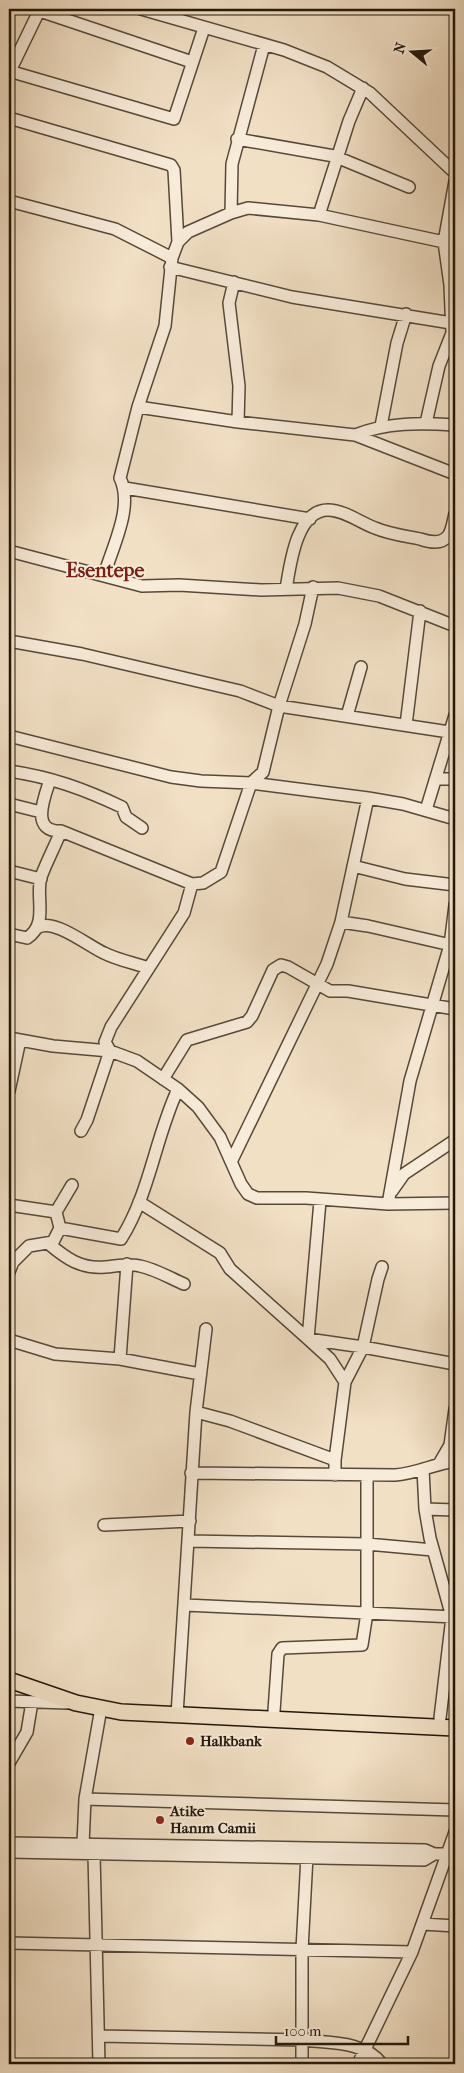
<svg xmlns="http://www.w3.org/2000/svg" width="464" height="2073" font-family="'IM FELL French Canon',serif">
<rect width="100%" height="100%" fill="#f2e0c5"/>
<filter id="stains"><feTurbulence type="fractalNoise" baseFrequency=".004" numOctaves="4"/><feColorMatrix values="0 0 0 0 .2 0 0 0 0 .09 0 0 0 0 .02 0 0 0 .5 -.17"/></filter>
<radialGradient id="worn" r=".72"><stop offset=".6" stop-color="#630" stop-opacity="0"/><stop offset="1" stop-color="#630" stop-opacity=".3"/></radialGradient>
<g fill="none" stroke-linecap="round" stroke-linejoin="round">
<defs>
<path id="minor" d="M 34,9 L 192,62
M 141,9 L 284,50 L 327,67 L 370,93 L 455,173
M 9,71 L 174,119 L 204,28
M 9,73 L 40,9
M 9,118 L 171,165 L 174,170 L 178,242
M 237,139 L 334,156 L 409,187
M 9,201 L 115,229 L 172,258
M 231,213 L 232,164 L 264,45
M 319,215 L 349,121 L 363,88
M 170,267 L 292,297 L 451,323
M 234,282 L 229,303 L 239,386 L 238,422
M 138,407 L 238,422 L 355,435 L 455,474
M 426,423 L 439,366 L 452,333 L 450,285 L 444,242 L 455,181
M 381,426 L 397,343 L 406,314
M 355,435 C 387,422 421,423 455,425
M 125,488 L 310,519
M 9,551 L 142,586 L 179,585 L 261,590 L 338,588 L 379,596 L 455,626
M 104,576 C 112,547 134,507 120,478 L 138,407 L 165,326 L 172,258 L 178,242 L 188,232 L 231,213 L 248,208 L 319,215 L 444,242
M 286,589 C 290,566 296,510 328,510 C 344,510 361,523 375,528 C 389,534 405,536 420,539 C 429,542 441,545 448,536 C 452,531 453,521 455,514
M 9,641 L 82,654 L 240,691 L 279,706 L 449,732
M 347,716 L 361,667
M 406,725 L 420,611
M 9,736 L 171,777 L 201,781 L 251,783 L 368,798 L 403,804 L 455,819
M 9,771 C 51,777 84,789 122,807 L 126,817 L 142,828
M 436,779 L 455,779
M 50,780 C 44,798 30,832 61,831 L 192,884
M 9,804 L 41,812
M 426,810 L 455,715
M 353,866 L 405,879 L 455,885
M 9,871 L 41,879
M 341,922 L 368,926 L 455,946
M 37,928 C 53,917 88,946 104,953 C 118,960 134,963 148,968
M 9,934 L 27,938 C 49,924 35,897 41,877 C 47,861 55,846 61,831
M 9,1038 L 53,1046 L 110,1051 L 137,1061 L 178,1089 L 198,1107 L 220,1137 L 241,1184 L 248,1194 L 257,1198 L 306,1198 L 388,1204 L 455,1203
M 163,1079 L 187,1040 L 247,1022 L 252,1016 L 273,970 L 281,965 L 288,967 L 330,991 L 348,991 L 455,1009
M 9,1091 L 20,1040
M 81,1131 L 87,1120 L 110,1051 L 105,1042 L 111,1027 L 184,913 L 192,884 L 203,883 L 221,872 L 251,783 L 263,772 L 279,706 L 305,624 L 313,587
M 232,1160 L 327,964 L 341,922 L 368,798
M 392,1191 L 404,1174 L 455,1140
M 320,1201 L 308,1339 L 330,1359 L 345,1382
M 139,1202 L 220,1253 L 230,1269 L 308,1339 L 363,1347 L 455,1364
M 388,1204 L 410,1081 L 450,945 L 455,905
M 9,1205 L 56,1212
M 60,1228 L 121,1239 C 150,1193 155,1138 178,1089
M 49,1244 C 67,1259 81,1269 105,1267 C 117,1266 128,1263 140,1266 C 155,1269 170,1278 184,1284
M 9,1272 L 13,1262 L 29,1246 L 53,1242 L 60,1228 L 56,1212 L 72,1185
M 9,1340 L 55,1354 L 120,1359 L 200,1374
M 120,1359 L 127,1264
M 196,1412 L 230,1421 L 335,1460
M 439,1464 L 450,1445 L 455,1409
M 423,1469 L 425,1509 L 430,1538 L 452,1617 L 440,1718
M 191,1473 L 395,1475 C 415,1474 434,1464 455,1461
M 335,1475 L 335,1460 L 345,1382 L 363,1347 L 378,1279 L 382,1267
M 425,1509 L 455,1510
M 104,1525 L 190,1521
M 189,1541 L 367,1544 L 433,1550
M 185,1605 L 455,1617
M 9,1701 L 67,1703
M 274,1711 L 278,1654 L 282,1648 L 362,1645 L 367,1613 L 367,1475
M 177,1715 L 196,1412 L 206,1329
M 9,1763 L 27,1732 L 32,1702
M 85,1799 L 455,1810
M 9,1843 L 425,1850 L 434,1854
M 9,1852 L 424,1860 L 434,1854 L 455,1853
M 423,1924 L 455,1926
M 9,1943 L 412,1952
M 99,2036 L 302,2040 C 329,2043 365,2041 382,2064
M 99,2064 L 94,1854 L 83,1844 L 85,1799 L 101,1708
M 302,2064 L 302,1950 L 307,1856
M 358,2064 L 412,1952 L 455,1832"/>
<path id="major" d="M 9,1680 L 76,1703 L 121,1712 L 455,1728"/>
</defs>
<!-- minor casing -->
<use href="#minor" stroke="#56493a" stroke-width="14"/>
<!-- major casing -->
<use href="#major" stroke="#22170c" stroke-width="18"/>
<!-- minor -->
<use href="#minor" stroke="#f7ebd9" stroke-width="11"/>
<!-- major -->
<use href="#major" stroke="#f2e0c5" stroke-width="15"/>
</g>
<!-- markers -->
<g fill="#8f2418" stroke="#f7ebd9" stroke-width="2">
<circle cx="190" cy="1741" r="5"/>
<circle cx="160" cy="1820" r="5"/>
</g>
<g text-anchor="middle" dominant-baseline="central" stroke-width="4" stroke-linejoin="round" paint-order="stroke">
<!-- poi labels -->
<g font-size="15" font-weight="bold" fill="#22170c" stroke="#f7ebd9" text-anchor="start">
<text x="200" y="1741">Halkbank</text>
<text x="170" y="1811">Atike<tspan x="170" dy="17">Hanım Camii</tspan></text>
</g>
<!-- district labels -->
<g font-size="20" font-weight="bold" fill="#7a1f14" stroke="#f7ebd9">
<text x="105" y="570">Esentepe</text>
</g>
</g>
<!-- margin -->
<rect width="464" height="2073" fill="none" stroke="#f2e0c5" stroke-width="30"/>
<rect x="10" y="10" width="444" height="2053" fill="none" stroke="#22170c" stroke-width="2.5"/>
<rect x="15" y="15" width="434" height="2043" fill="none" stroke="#22170c"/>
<!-- north arrow -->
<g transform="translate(412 52) rotate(288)" stroke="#f7ebd9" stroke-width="4" paint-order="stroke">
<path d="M0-4L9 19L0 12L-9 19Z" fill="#22170c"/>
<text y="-8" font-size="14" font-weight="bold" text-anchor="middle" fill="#22170c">N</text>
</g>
<!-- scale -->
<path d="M276 2036v8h132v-8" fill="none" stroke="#22170c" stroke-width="2.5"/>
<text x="284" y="2036" font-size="15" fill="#22170c" stroke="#f7ebd9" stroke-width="4" paint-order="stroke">100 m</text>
<rect width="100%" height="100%" filter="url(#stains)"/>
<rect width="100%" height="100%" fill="url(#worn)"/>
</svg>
